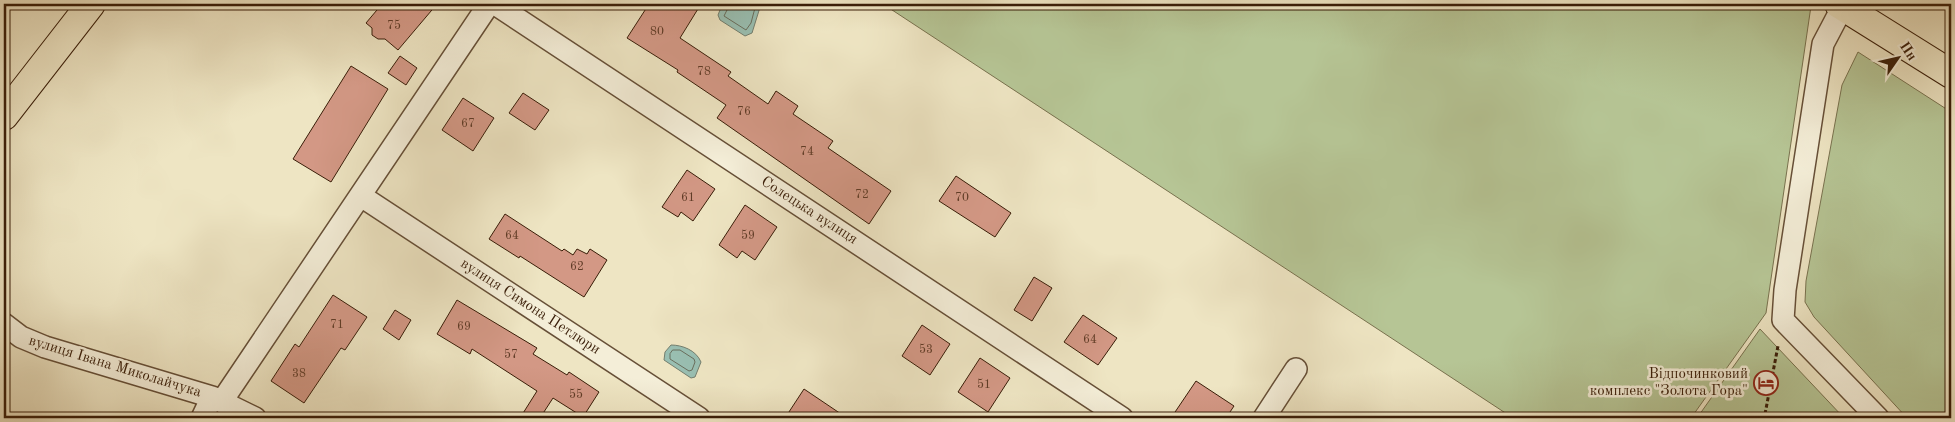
<svg xmlns="http://www.w3.org/2000/svg" width="1955" height="422" font-family="'Old Standard TT',serif">
<rect width="100%" height="100%" fill="#eee5c3"/>
<filter id="stains"><feTurbulence type="fractalNoise" baseFrequency=".004" numOctaves="4"/><feColorMatrix values="0 0 0 0 .2 0 0 0 0 .09 0 0 0 0 .02 0 0 0 .5 -.17"/></filter>
<radialGradient id="worn" r=".72"><stop offset=".6" stop-color="#630" stop-opacity="0"/><stop offset="1" stop-color="#630" stop-opacity=".3"/></radialGradient>
<!-- green -->
<path fill="#b6c595" stroke="#78714e" d="M 883,4 L 1807,4 L 1811,6 L 1766,313 L 1691,418 L 1513,418 Z
M 1858,52 L 1951,112 L 1951,418 L 1907,418 L 1814,317 L 1805,302 L 1806,281 L 1842,85 Z
M 1760,329 L 1844,418 L 1697,418 Z"/>
<!-- water -->
<path fill="#99bfb2" stroke="#737e6e" d="M 727,4 L 761,4 L 752,33 L 745,36 L 720,20 L 718,15 L 720,10 Z
M 671,345 C 682,345 696,350 701,362 L 695,377 L 691,378 L 664,360 L 665,352 Z"/>
<g fill="none" stroke-linecap="round" stroke-linejoin="round">
<!-- shore -->
<path stroke="#696e5d" stroke-width="1" d="M 730,4 L 724,16 L 746,30 L 751,23 L 756,4
M 673,350 L 680,350 L 694,359 L 695,362 L 692,370 L 689,371 L 670,359 L 670,354 Z"/>
</g>
<!-- building -->
<path fill="#d39885" stroke="#391d08" d="M 382,4 L 437,4 L 398,50 L 385,39 L 378,39 L 372,35 L 372,28 L 366,23 Z
M 649,4 L 701,4 L 680,38 L 731,72 L 728,76 L 768,104 L 776,91 L 798,106 L 793,114 L 833,141 L 828,148 L 891,191 L 869,224 L 717,118 L 726,105 L 677,72 L 678,70 L 627,38 Z
M 400,56 L 417,68 L 406,85 L 388,73 Z
M 351,66 L 388,89 L 331,182 L 293,159 Z
M 523,93 L 549,110 L 535,130 L 509,113 Z
M 463,98 L 494,118 L 473,151 L 442,130 Z
M 687,170 L 715,189 L 693,221 L 681,212 L 678,217 L 662,207 Z
M 956,176 L 1011,213 L 995,237 L 939,201 Z
M 745,205 L 777,227 L 755,260 L 742,251 L 737,258 L 719,245 Z
M 505,214 L 562,251 L 564,249 L 573,255 L 577,249 L 587,254 L 590,249 L 607,260 L 584,297 L 520,256 L 519,258 L 489,239 Z
M 1034,277 L 1052,288 L 1032,321 L 1014,310 Z
M 333,295 L 367,317 L 345,350 L 341,348 L 304,403 L 271,381 L 295,344 L 299,347 Z
M 457,300 L 537,348 L 533,354 L 567,375 L 569,372 L 599,392 L 583,417 L 553,398 L 540,418 L 520,418 L 537,391 L 472,349 L 470,354 L 437,334 Z
M 395,310 L 411,320 L 399,340 L 383,329 Z
M 1083,315 L 1117,338 L 1098,365 L 1064,342 Z
M 922,325 L 950,344 L 930,375 L 902,356 Z
M 980,358 L 1010,378 L 988,412 L 958,392 Z
M 1196,381 L 1234,406 L 1226,418 L 1171,418 Z
M 804,389 L 847,418 L 785,418 Z"/>
<g fill="none" stroke-linecap="round" stroke-linejoin="round">
<defs>
<path id="minor" d="M 495,4 L 1122,418
M 1843,6 L 1823,44 L 1785,290 L 1783,320 L 1878,418
M 361,196 L 699,418
M 4,324 L 21,337 L 45,347 L 212,397 L 255,418
M 222,401 L 489,4
M 202,418 L 212,397
M 1264,418 L 1296,369"/>
<path id="major" d="M 1839,4 L 1951,74
M 4,116 L 91,4"/>
</defs>
<!-- minor casing -->
<use href="#minor" stroke="#664f37" stroke-width="24"/>
<!-- major casing -->
<use href="#major" stroke="#391d08" stroke-width="30"/>
<!-- path -->
<path stroke="#391d08" stroke-width="3" stroke-dasharray="4 2.5" stroke-linecap="butt" d="M 1765,414 L 1778,346"/>
<!-- minor -->
<use href="#minor" stroke="#f4eed8" stroke-width="21"/>
<!-- major -->
<use href="#major" stroke="#eee5c3" stroke-width="28"/>
</g>
<!-- icons -->
<defs>
<symbol id="hotel-ring" viewBox="-11 -11 22 22"><circle r="9.5" fill="#f4eed8" stroke="#8f2418" stroke-width="1.5"/><path d="M-6-4.5h1.5V1H6V5H4.5V3h-9V5H-6ZM-4 0a1.8 1.8 0 1 1 3.6 0ZM.5 0V-2.5h3Q6-2.5 6 0Z" fill="#8f2418"/></symbol>
</defs>
<g fill-rule="evenodd">
<use href="#hotel-ring" x="1752" y="369" width="28" height="28"/>
</g>
<g text-anchor="middle" dominant-baseline="central" stroke-width="5" stroke-linejoin="round" paint-order="stroke">
<!-- number labels -->
<g font-size="12" fill="#603c27">
<text x="394" y="26">75</text>
<text x="657" y="32">80</text>
<text x="704" y="72">78</text>
<text x="744" y="112">76</text>
<text x="468" y="124">67</text>
<text x="807" y="152">74</text>
<text x="862" y="195">72</text>
<text x="688" y="198">61</text>
<text x="962" y="198">70</text>
<text x="512" y="236">64</text>
<text x="748" y="236">59</text>
<text x="577" y="267">62</text>
<text x="337" y="325">71</text>
<text x="464" y="327">69</text>
<text x="1090" y="340">64</text>
<text x="926" y="350">53</text>
<text x="511" y="355">57</text>
<text x="299" y="374">38</text>
<text x="984" y="385">51</text>
<text x="576" y="395">55</text>
</g>
<!-- street labels -->
<g font-size="15" fill="#391d08" stroke="#f4eed8">
<text transform="translate(809 211) rotate(33)">Солецька вулиця</text>
<text transform="translate(530 307) rotate(33)">вулиця Симона Петлюри</text>
<text transform="translate(115 367) rotate(17)">вулиця Івана Миколайчука</text>
</g>
<!-- poi labels -->
<g font-size="15" fill="#391d08" stroke="#f4eed8" text-anchor="end">
<text x="1748" y="374">Відпочинковий<tspan x="1748" dy="17">комплекс "Золота Гора"</tspan></text>
</g>
</g>
<!-- margin -->
<rect width="1955" height="422" fill="none" stroke="#eee5c3" stroke-width="20"/>
<rect x="5" y="5" width="1945" height="412" fill="none" stroke="#391d08" stroke-width="2.5"/>
<rect x="10" y="10" width="1935" height="402" fill="none" stroke="#391d08"/>
<!-- north arrow -->
<g transform="translate(1898 58) rotate(56)" stroke="#f4eed8" stroke-width="4" paint-order="stroke">
<path d="M0-4L9 19L0 12L-9 19Z" fill="#391d08"/>
<text y="-8" font-size="14" font-weight="bold" text-anchor="middle" fill="#391d08">Пн</text>
</g>
<rect width="100%" height="100%" filter="url(#stains)"/>
<rect width="100%" height="100%" fill="url(#worn)"/>
</svg>
